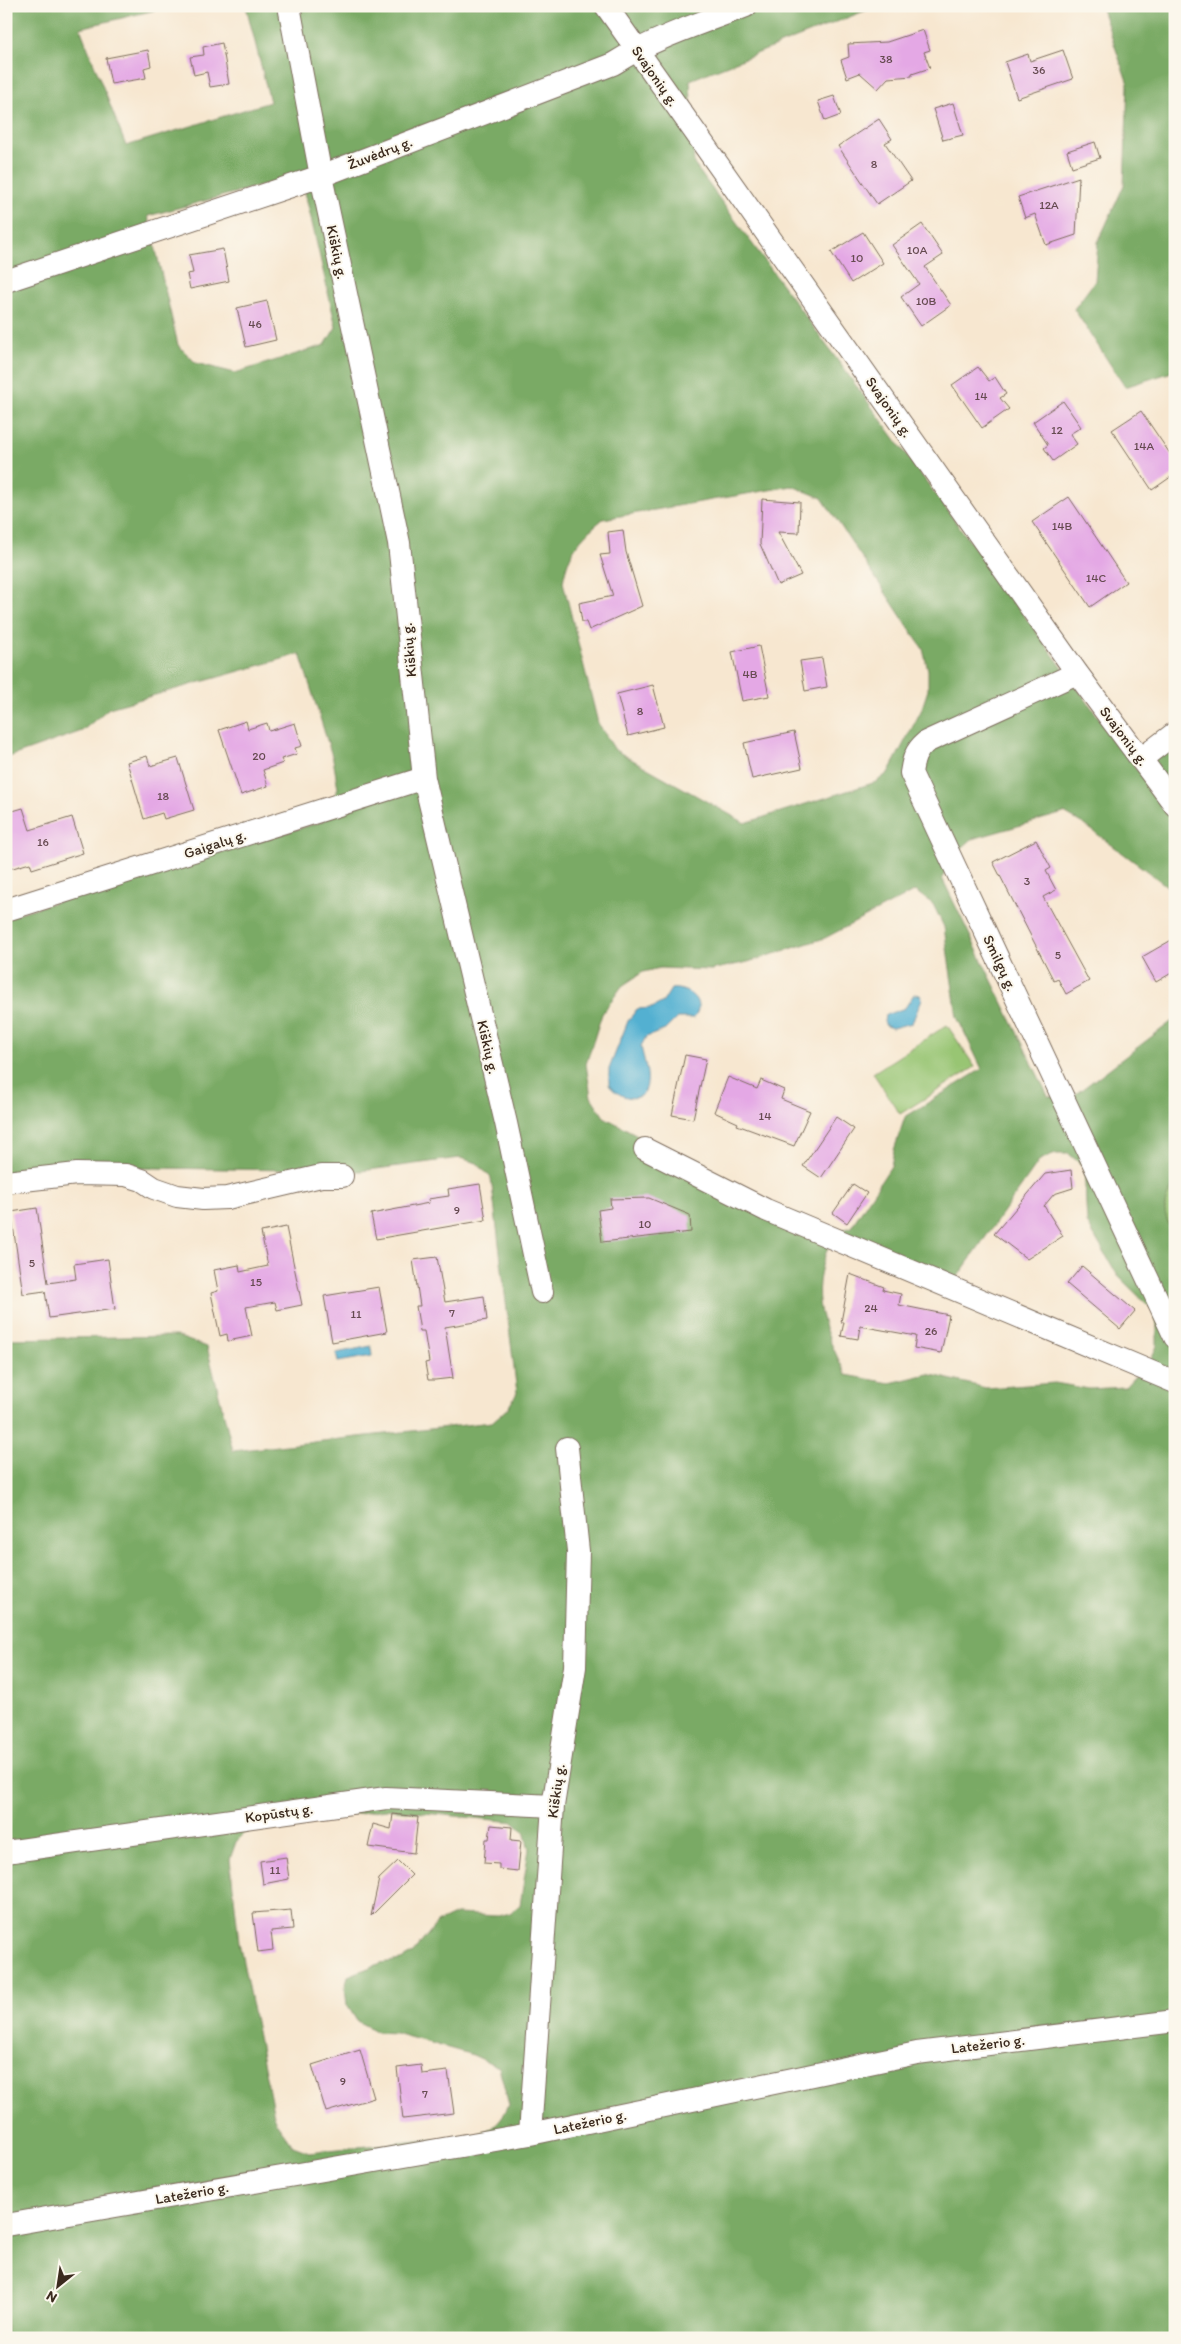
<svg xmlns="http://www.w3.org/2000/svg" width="1181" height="2344" font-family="Itim,sans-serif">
<rect width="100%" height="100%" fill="#fbf7ec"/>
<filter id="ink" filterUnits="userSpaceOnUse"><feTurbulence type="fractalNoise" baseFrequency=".02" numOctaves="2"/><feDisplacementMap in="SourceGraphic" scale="10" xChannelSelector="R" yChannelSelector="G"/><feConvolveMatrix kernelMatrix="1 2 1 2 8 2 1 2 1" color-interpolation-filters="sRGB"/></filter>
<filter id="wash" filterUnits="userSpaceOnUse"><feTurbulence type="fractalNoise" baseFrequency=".0096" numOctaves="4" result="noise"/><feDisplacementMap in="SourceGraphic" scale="20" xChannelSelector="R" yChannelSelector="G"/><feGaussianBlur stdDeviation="1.12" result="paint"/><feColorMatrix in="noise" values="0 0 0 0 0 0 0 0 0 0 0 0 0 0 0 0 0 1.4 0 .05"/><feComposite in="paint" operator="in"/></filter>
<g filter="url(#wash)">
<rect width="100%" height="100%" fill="#f7e7d0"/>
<!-- green -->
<path fill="#98c573" stroke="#6a7848" d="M 947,1025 L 975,1067 L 900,1114 L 873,1073 Z
M 1175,1184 L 1175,1238 C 1164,1213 1159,1207 1175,1184 Z"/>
<!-- forest -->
<path fill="#7aaa65" stroke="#5a6a42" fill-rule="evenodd" d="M 6,6 L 172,6 L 80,28 L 126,146 L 270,102 L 246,6 L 877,6 L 690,80 L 694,164 L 1138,771 L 1175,746 L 1175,892 L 1085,825 L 1064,813 L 972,839 L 955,854 L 942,878 L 1048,1096 L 1069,1099 L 1175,1019 L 1175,1184 C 1159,1207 1164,1213 1175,1238 L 1175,1389 L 1171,1412 L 1175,1420 L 1175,2338 L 6,2338 L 6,1815 L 9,1811 L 6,1802 L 6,1339 L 176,1336 L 207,1347 L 233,1451 L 492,1422 L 508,1408 L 517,1393 L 491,1178 L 477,1163 L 460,1158 L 361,1171 L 154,1168 L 20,1171 L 6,1176 L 6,917 L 324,821 L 338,788 L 333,759 L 300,654 L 109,708 L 82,731 L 6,758 ZM 301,175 L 336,327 L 325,345 L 235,373 L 196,363 L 178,345 L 148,216 ZM 792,486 L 822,498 L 923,649 L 928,670 L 928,690 L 921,711 L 888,773 L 876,782 L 745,823 L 615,750 L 598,723 L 563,582 C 569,550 579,539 603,519 ZM 915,891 L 933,904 L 944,927 L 957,1017 L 982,1069 L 905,1117 L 894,1150 L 891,1166 L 851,1227 L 837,1232 L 738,1189 L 604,1117 L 591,1097 L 586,1064 L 602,1014 L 622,986 L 643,972 L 660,968 L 711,970 L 748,962 L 825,938 ZM 1053,1154 L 1069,1154 L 1084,1167 L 1087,1223 L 1118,1276 L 1153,1310 L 1157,1324 L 1157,1346 L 1151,1359 L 1125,1387 L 1089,1389 L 1055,1383 L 986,1388 L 928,1374 L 890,1383 L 846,1375 C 823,1327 807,1298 829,1245 L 884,1247 L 954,1282 L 1040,1160 ZM 385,1809 L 514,1822 L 524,1831 L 529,1849 L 520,1905 L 510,1913 L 499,1916 L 456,1914 L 437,1923 L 413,1953 L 401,1960 L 381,1963 L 348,1976 L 345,1988 L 347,2005 L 357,2021 L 377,2032 L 395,2033 L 473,2055 L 499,2067 L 509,2105 C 500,2122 495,2127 477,2135 L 309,2152 L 293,2146 L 275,2121 L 239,1942 L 230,1859 L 236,1842 L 247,1831 Z
M 1101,6 L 1175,6 L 1175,376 L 1172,372 L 1125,387 L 1074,309 L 1095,281 L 1098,242 L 1124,185 L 1128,84 Z"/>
<!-- water -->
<path fill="#53b0d1" stroke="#476d78" d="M 671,989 C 687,987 707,1001 694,1018 L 677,1018 L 665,1030 L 646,1037 L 641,1046 C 643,1058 649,1072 647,1084 C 644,1106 618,1098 609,1085 L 609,1069 L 628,1021 L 637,1009 L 652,1008 L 663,1002 Z
M 914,994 L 920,995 L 922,999 L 912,1023 L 892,1028 L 886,1026 L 884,1022 L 885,1015 L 905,1008 Z
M 371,1346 L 372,1356 L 338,1362 L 336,1353 Z"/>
<g id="blocks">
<!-- building -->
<path fill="#e4a8e5" d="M 923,30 L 930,50 L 924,52 L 930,68 L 912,74 L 912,76 L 888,78 L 878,89 L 860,73 L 847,78 L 841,60 L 849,57 L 848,44 L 887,42 Z
M 222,43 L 229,84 L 210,87 L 207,72 L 194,75 L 190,57 L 204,55 L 203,47 Z
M 148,50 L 151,66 L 144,68 L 146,78 L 111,84 L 106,58 Z
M 1063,50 L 1073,79 L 1017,98 L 1005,62 L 1028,54 L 1030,61 Z
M 834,96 L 841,115 L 825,121 L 818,101 Z
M 953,103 L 963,135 L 943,140 L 933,109 Z
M 879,119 L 892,139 L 885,143 L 911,181 L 877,204 L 838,146 Z
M 1095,142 L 1100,158 L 1072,167 L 1067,151 Z
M 1079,177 L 1076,235 L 1046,245 L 1035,214 L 1025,218 L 1018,197 Z
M 922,224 L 943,255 L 925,267 L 951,305 L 921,326 L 901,297 L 919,284 L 892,245 Z
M 863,232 L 883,263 L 851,283 L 831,252 Z
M 223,249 L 229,281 L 190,289 L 187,274 L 193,273 L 189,255 Z
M 267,301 L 276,340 L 246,347 L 237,308 Z
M 978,367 L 989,381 L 995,377 L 1006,394 L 1000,398 L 1009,409 L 982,428 L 952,385 Z
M 1063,401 L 1081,427 L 1070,434 L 1077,444 L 1053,461 L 1044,448 L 1048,445 L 1033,422 Z
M 1141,411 L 1175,461 L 1175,474 L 1152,490 L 1112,430 Z
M 1069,497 L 1126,582 L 1090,607 L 1032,522 Z
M 762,499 L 800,502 L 799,533 L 778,532 L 801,575 L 778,585 L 760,544 Z
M 623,530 L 626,552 L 642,606 L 589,630 L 586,622 L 582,622 L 579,603 L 613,596 L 600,555 L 610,554 L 608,532 Z
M 759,646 L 769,696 L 742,701 L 732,652 Z
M 822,658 L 827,687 L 805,691 L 800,661 Z
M 653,685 L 664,727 L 628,736 L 617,694 Z
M 246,721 L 248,729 L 267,723 L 269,731 L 295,723 L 302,746 L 295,748 L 297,754 L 281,759 L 283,763 L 263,770 L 268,786 L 241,795 L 219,730 Z
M 794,732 L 802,768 L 752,779 L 744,743 Z
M 147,756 L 150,766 L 178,758 L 194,810 L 164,819 L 162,813 L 144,819 L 127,762 Z
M 23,808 L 30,830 L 72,817 L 83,853 L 32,869 L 30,863 L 6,870 L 6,813 Z
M 1036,840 L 1051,868 L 1046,871 L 1056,890 L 1043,897 L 1089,981 L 1066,994 L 1058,979 L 1054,981 L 993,862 Z
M 1175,938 L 1175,971 L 1156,982 L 1142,957 Z
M 685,1055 L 706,1059 L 693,1119 L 672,1115 Z
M 728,1077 L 757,1089 L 761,1080 L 784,1090 L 781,1099 L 810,1111 L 794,1146 L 737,1125 L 738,1123 L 714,1112 Z
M 836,1117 L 854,1129 L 821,1178 L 803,1166 Z
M 1071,1170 L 1073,1188 L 1054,1194 L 1044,1206 L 1063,1236 L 1027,1259 L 994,1234 L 1045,1174 Z
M 480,1184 L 486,1220 L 376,1239 L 371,1214 L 429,1203 L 428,1199 L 449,1196 L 448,1189 Z
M 853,1184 L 867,1193 L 847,1223 L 833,1213 Z
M 649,1198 L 690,1215 L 691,1232 L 602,1242 L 598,1210 L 611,1208 L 610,1199 Z
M 37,1208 L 48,1283 L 76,1279 L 74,1264 L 108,1259 L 115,1309 L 49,1318 L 45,1291 L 23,1294 L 11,1212 Z
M 286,1227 L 302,1305 L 277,1310 L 275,1302 L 246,1307 L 252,1336 L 228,1341 L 227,1334 L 220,1336 L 211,1293 L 218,1291 L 214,1270 L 239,1265 L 240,1272 L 268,1266 L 261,1232 Z
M 437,1257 L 445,1302 L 484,1296 L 487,1320 L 445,1327 L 453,1378 L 435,1380 L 428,1380 L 425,1363 L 429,1362 L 424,1331 L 420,1331 L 416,1306 L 420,1306 L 413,1260 Z
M 1082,1266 L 1135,1311 L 1120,1329 L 1067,1284 Z
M 850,1274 L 884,1287 L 883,1290 L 901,1294 L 899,1305 L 949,1315 L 941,1353 L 914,1348 L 916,1336 L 860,1326 L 858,1339 L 841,1336 L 844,1322 L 841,1322 Z
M 379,1287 L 387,1332 L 332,1342 L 324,1296 Z
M 393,1814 L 418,1817 L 414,1853 L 368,1847 L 373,1824 L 391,1829 Z
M 491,1825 L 512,1827 L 511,1840 L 521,1841 L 518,1871 L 499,1869 L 499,1864 L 484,1863 L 486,1839 L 489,1839 Z
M 286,1857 L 289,1879 L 263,1884 L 260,1861 Z
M 398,1861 L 412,1875 L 371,1916 L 379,1879 Z
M 291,1910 L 293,1929 L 271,1931 L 273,1950 L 258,1952 L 253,1913 Z
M 360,2050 L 374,2098 L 326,2112 L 312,2065 Z
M 421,2065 L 422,2074 L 448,2071 L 454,2113 L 403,2119 L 397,2068 Z"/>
</g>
</g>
<g filter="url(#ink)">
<use href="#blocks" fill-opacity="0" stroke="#7d6c5c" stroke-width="1"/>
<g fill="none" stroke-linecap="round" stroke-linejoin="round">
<defs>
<path id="minor" d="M 289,6 L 321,176 L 399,543 L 424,778 L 506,1123 L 542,1292
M 606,6 L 1077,673 L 1175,805
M 6,281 L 321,176 L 613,64 C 654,38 701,23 746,6
M 1077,673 L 926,742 C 915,751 913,760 911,773 L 1175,1337
M 1141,759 L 1175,733
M 6,910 L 424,778
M 645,1149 L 766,1210 L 1175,1382
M 6,1182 L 77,1174 L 126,1175 L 142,1180 L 154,1188 L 177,1196 L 203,1199 L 227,1198 L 321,1176 L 342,1176
M 6,1852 L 386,1798 L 553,1806
M 530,2134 L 553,1806 L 575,1667 L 578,1551 L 567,1448
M 6,2225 L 530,2134 L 917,2053 L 1175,2021"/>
</defs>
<!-- minor casing -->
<use href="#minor" stroke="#7d6c5c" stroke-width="24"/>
<!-- minor -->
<use href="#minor" stroke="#fff" stroke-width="22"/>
</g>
</g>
<g text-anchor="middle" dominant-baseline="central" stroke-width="4" stroke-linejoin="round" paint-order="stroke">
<!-- number labels -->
<g font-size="12" fill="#654a50">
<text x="886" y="59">38</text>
<text x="1039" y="70">36</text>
<text x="874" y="164">8</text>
<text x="1049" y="205">12A</text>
<text x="917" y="250">10A</text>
<text x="857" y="258">10</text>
<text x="926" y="301">10B</text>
<text x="255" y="324">46</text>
<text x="981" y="396">14</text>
<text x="1057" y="430">12</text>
<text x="1144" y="446">14A</text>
<text x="1062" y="526">14B</text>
<text x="1096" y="578">14C</text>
<text x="750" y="674">4B</text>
<text x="640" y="711">8</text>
<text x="259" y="756">20</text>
<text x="163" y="796">18</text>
<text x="43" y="842">16</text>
<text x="1027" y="881">3</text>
<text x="1058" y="955">5</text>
<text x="765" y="1116">14</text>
<text x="457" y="1210">9</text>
<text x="645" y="1224">10</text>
<text x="32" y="1263">5</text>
<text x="256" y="1282">15</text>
<text x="871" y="1308">24</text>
<text x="452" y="1313">7</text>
<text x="356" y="1314">11</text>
<text x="931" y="1331">26</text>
<text x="275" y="1870">11</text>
<text x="343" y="2081">9</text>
<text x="425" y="2094">7</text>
</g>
<!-- street labels -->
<g font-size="15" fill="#3b2a1e" stroke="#fbf7ec">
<text transform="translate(655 76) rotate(55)">Svajonių g.</text>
<text transform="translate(380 153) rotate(-21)">Žuvėdrų g.</text>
<text transform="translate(337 252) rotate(78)">Kiškių g.</text>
<text transform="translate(889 407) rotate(55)">Svajonių g.</text>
<text transform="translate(409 650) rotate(-95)">Kiškių g.</text>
<text transform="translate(1124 736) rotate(53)">Svajonių g.</text>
<text transform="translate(215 844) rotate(-18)">Gaigalų g.</text>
<text transform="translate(1000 963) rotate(65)">Smilgų g.</text>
<text transform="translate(488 1047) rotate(77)">Kiškių g.</text>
<text transform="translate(556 1791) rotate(-82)">Kiškių g.</text>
<text transform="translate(279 1813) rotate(-8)">Kopūstų g.</text>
<text transform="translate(988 2044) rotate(-7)">Latežerio g.</text>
<text transform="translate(590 2122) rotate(-12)">Latežerio g.</text>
<text transform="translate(192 2193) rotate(-10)">Latežerio g.</text>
</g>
</g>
<!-- margin -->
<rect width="1181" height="2344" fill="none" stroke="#fbf7ec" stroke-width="25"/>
<!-- north arrow -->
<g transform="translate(58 2286) rotate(210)" stroke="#fbf7ec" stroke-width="4" paint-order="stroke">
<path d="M0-4L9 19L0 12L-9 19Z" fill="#3b2a1e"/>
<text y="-8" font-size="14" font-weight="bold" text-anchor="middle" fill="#3b2a1e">N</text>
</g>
</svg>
